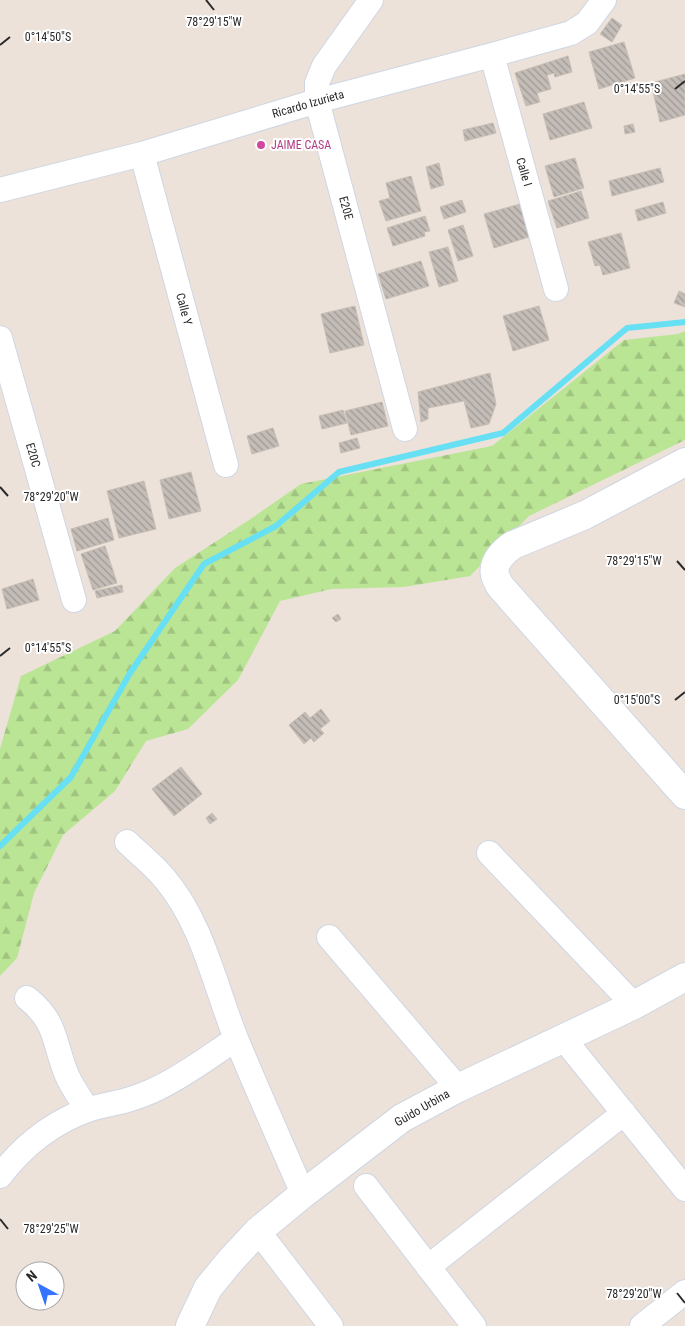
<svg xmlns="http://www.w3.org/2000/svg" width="685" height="1326" font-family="'Roboto Condensed',sans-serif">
<defs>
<pattern id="forest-firs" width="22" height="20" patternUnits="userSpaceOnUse" patternTransform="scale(1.25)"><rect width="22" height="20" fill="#bae594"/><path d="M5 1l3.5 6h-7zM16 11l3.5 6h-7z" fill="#a0c480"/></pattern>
<pattern id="building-back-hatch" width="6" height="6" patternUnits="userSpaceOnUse" patternTransform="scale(1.25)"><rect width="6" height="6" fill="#c4bcb7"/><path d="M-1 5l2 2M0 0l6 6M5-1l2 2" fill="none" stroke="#9f9995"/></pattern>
</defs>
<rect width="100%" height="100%" fill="#ece2da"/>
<!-- forest -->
<path fill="url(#forest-firs)" d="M 685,331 L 685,440 L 529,516 L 470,576 L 404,587 L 332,589 L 280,601 L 238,680 L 188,729 L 146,741 L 115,791 L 63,835 L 34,893 L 17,958 L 0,976 L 0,749 L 21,676 L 115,631 L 175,568 L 249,520 L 301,484 L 492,446 L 624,340 L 678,334 Z"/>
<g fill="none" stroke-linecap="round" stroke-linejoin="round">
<!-- stream -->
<path stroke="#68e0f3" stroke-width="6" d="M 0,846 L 71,777 L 130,673 L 204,564 L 276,526 L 339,472 L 503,433 L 627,328 L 685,322"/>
</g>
<!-- building -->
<path fill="url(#building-back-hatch)" stroke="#c7beb4" d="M 612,18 L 622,25 L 612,42 L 600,34 Z
M 624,42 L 635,78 L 599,89 L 589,52 Z
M 568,56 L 572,72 L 555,77 L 554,73 L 547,75 L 551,89 L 537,93 L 540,102 L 526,106 L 515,73 Z
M 685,74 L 685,115 L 660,122 L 651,83 Z
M 584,102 L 592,128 L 550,140 L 543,114 Z
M 493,123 L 496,133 L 465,141 L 463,130 Z
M 633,124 L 635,132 L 625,134 L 624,126 Z
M 575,158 L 584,188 L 554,197 L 545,166 Z
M 439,163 L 444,185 L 431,189 L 426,167 Z
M 660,168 L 664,182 L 612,196 L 609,181 Z
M 411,176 L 421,211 L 386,221 L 379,201 L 390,198 L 386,183 Z
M 581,191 L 589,218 L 557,228 L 548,201 Z
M 462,200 L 466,212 L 444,219 L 440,207 Z
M 663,202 L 666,213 L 638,221 L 635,210 Z
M 520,204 L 529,237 L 494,248 L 484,214 Z
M 425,216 L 430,231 L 424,232 L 425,236 L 393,246 L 387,228 Z
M 463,225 L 473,256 L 458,261 L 448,230 Z
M 621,233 L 630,268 L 603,275 L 600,265 L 595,266 L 588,242 Z
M 448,247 L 458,281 L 439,287 L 429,252 Z
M 421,261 L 429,286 L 386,299 L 378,274 Z
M 679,291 L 685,294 L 685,307 L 674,303 Z
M 355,306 L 364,345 L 330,353 L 321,314 Z
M 539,306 L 549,340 L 513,351 L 503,316 Z
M 490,373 L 496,404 L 489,424 L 471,428 L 464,401 L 428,408 L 428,419 L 421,422 L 418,392 Z
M 382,402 L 388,426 L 351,435 L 345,411 Z
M 343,410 L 347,423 L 322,429 L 319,416 Z
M 273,428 L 279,446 L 252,454 L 247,436 Z
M 357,438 L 360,448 L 341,453 L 339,443 Z
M 191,472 L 201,511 L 169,519 L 160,480 Z
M 144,481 L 156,529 L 119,538 L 107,491 Z
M 108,518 L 114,540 L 77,551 L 71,529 Z
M 105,546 L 117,583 L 93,590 L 81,554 Z
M 33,579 L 39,600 L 7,609 L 2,589 Z
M 122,585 L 123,592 L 97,598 L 95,591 Z
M 338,614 L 341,619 L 336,622 L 332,618 Z
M 321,709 L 330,721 L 320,729 L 324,733 L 314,742 L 311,738 L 304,744 L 289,725 L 305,712 L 310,718 Z
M 181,767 L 202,794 L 174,816 L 152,789 Z
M 212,813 L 217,819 L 210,824 L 206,818 Z"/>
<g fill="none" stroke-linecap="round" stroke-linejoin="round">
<defs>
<path id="minor" d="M 371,0 L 324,66 L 317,83 L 317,101 L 405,429
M 492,55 L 556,289
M 142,154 L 226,465
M 0,190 L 142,154 L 317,101 L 492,55 L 571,33 L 587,23 L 604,0
M 0,338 L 74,600
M 127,842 C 139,854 154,865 165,879 C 203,924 215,987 237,1041 C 258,1092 281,1143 303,1194
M 489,853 L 634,1005
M 329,937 L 458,1088
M 27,998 C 57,1022 53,1040 66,1073 C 71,1086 80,1098 88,1110
M 563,1038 L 685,1189
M 0,1176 C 22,1147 52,1123 87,1110 C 98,1106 111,1104 124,1101 C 134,1098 146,1094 156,1089 C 184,1076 210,1056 236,1039
M 366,1186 L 474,1326
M 258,1231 L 331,1326
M 428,1267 L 624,1113
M 642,1326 L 685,1292"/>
<path id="tertiary" d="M 685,462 L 585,515 L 513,545 C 504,551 492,562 495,575 C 496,579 498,582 500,586 L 685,795
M 190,1326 L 208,1288 L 231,1260 L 258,1231 L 303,1194 L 402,1118 L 458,1088 L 634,1005 L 685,977"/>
</defs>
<!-- minor casing -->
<use href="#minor" stroke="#cfd6e3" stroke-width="26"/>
<!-- tertiary casing -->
<use href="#tertiary" stroke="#cfd6e3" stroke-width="30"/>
<!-- minor -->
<use href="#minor" stroke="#fff" stroke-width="24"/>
<!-- tertiary -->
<use href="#tertiary" stroke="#fff" stroke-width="28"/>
</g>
<!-- ticks -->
<path fill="none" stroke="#292929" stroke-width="2" d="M 206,0 L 214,10M 0,45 L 10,37M 675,89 L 685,81M 0,487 L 8,496M 677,561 L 685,570M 0,656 L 10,648M 675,700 L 685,692M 0,1219 L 8,1229M 677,1293 L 685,1303"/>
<!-- markers -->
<circle fill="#d1479c" stroke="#fff" stroke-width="2" cx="261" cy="145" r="5"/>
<g text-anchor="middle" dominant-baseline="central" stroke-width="4" stroke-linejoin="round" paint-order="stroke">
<!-- street labels -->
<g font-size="12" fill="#292929" stroke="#fff">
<text transform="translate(308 104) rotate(-16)">Ricardo Izurieta</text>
<text transform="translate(524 172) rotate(74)">Calle I</text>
<text transform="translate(346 208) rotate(75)">E20E</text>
<text transform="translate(184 309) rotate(75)">Calle Y</text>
<text transform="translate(33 455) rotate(74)">E20C</text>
<text transform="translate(422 1108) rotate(-30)">Guido Urbina</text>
</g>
<!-- hotel labels -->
<g font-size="12" fill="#b23c85" stroke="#fff" text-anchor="start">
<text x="271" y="145">JAIME CASA</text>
</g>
</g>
<g font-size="12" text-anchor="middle" fill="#292929" stroke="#fff" stroke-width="4" stroke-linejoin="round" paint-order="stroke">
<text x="214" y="26">78°29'15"W</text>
<text x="48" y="41">0°14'50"S</text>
<text x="637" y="93">0°14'55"S</text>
<text x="51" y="501">78°29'20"W</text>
<text x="634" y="565">78°29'15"W</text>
<text x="48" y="652">0°14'55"S</text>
<text x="637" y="704">0°15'00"S</text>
<text x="51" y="1233">78°29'25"W</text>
<text x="634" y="1298">78°29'20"W</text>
</g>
<!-- north arrow -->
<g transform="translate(40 1286) rotate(320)"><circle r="24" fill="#ffffff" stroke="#a9a9a9"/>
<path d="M0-4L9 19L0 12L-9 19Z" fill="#3474ff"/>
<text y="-8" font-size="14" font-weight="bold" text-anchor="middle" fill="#292929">N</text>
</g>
</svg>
